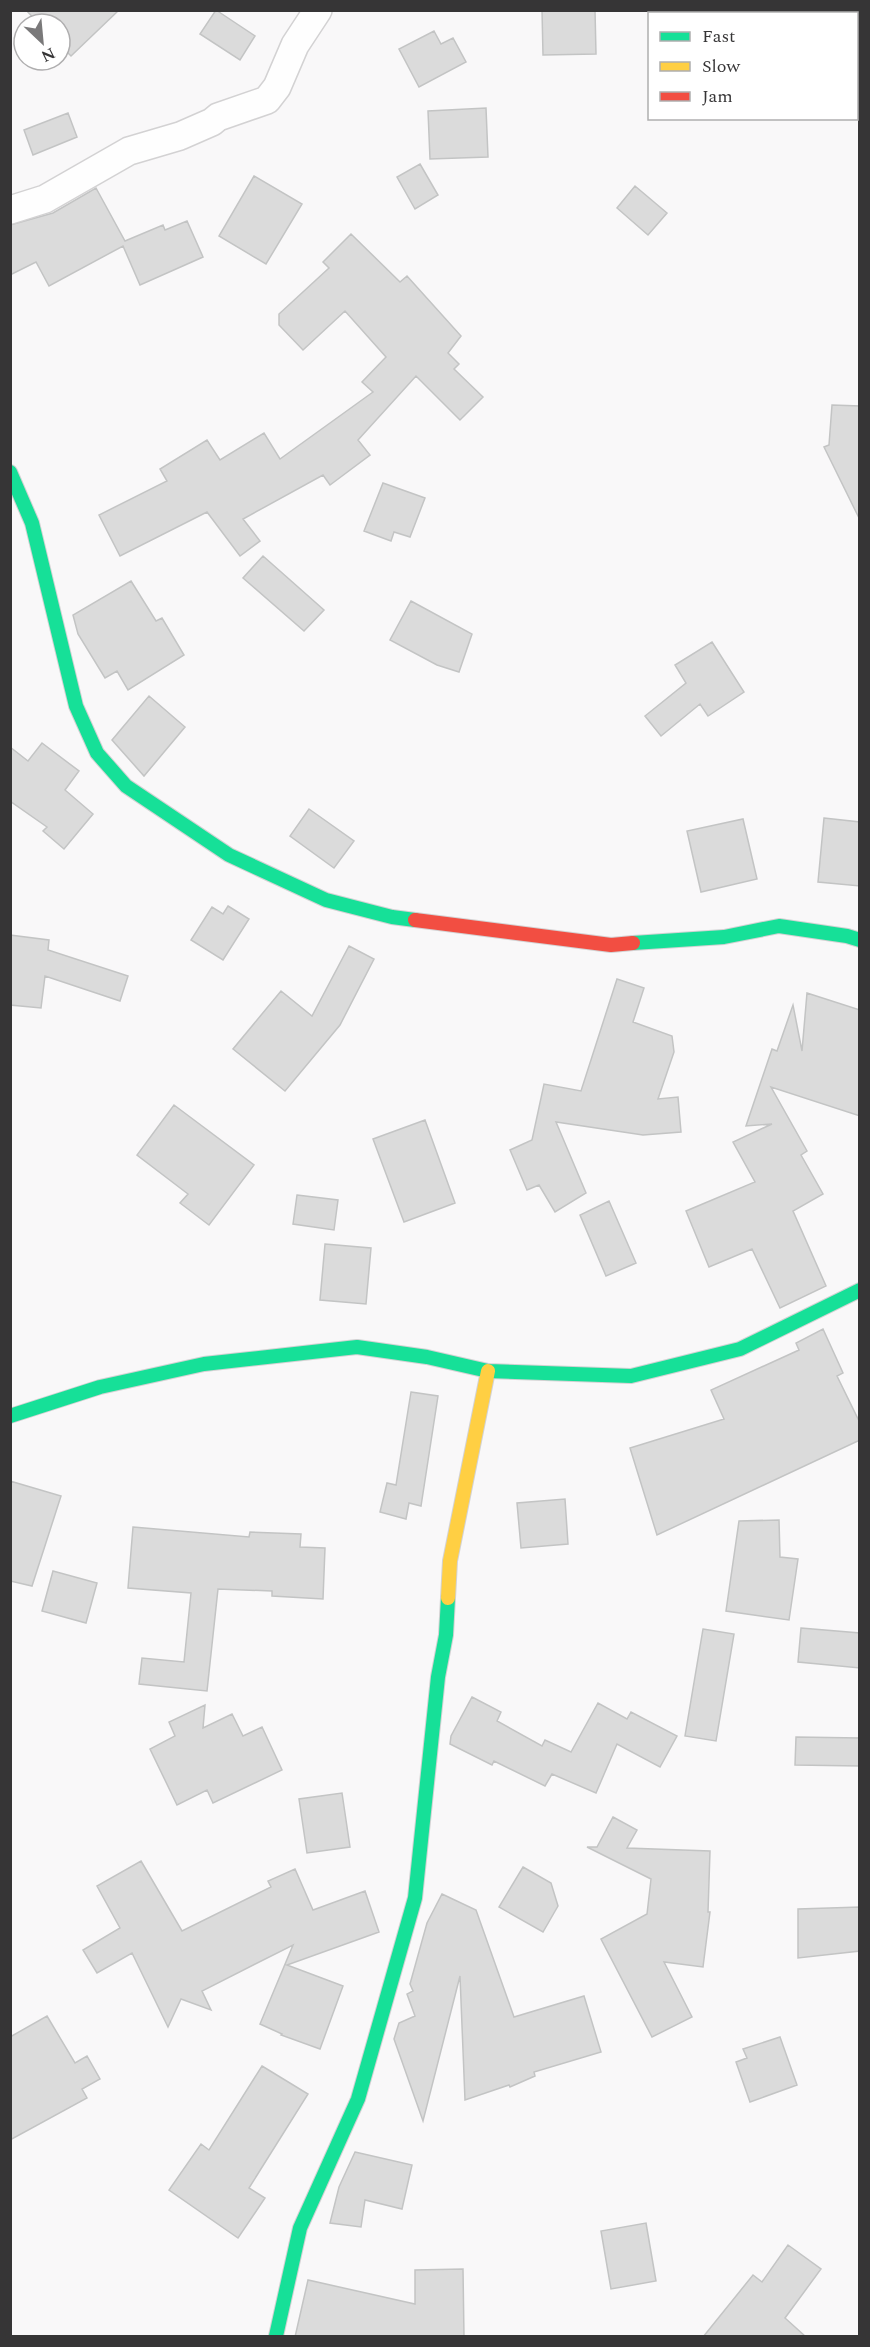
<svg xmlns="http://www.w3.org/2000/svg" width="870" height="2347" font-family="Spectral,serif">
<rect width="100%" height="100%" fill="#f9f8f9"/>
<!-- building -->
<path fill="#dbdbdb" stroke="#c3c4c4" stroke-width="1.5" d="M 26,10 L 119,10 L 71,56 L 60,45 L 60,24 L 39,24 Z
M 216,10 L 255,36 L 240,60 L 200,34 Z
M 542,10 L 595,10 L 596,54 L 543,55 Z
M 434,31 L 441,44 L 453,38 L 466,62 L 419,87 L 399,49 Z
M 486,108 L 488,157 L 430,159 L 428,111 Z
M 68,113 L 77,137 L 33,155 L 24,130 Z
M 420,164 L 438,195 L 415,209 L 397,177 Z
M 254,176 L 302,204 L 266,264 L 219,236 Z
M 635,186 L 667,213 L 648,235 L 617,208 Z
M 96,188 L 125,241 L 163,225 L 165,230 L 187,221 L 203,257 L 140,285 L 123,246 L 49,286 L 36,262 L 10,275 L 10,225 L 53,213 Z
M 351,234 L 400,282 L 407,276 L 461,336 L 448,353 L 459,364 L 454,369 L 483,397 L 460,420 L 416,376 L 358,440 L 370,455 L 330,485 L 323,475 L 243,519 L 260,541 L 240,556 L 207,512 L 120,556 L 99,515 L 167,481 L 160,469 L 207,440 L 220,460 L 264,433 L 280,459 L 373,392 L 362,382 L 386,357 L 345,311 L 303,350 L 279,325 L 279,314 L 329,268 L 323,262 Z
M 832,405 L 860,406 L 860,520 L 824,447 L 829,445 Z
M 383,483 L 425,498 L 410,537 L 394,532 L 391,541 L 364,531 Z
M 263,556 L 324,610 L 304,631 L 243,578 Z
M 131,581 L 156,621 L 162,618 L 184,655 L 128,690 L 117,671 L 105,678 L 78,634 L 73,615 Z
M 411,601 L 472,634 L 459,672 L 437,665 L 390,640 Z
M 712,642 L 744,692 L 708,716 L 700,704 L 661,736 L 645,716 L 686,683 L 675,665 Z
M 149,696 L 185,727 L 144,776 L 112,740 Z
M 42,743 L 79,771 L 65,790 L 93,814 L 64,849 L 43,831 L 47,827 L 10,801 L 10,747 L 28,761 Z
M 309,809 L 354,841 L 334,868 L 290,836 Z
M 824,818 L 860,822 L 860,886 L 818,882 Z
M 743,819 L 757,879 L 701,892 L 687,831 Z
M 228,906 L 249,919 L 223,960 L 191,940 L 212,907 L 223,914 Z
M 10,935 L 49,940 L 48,950 L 128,976 L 120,1001 L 45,976 L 41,1008 L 10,1005 Z
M 349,946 L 374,959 L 340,1025 L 285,1091 L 233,1049 L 281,991 L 312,1016 Z
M 617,979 L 644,988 L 633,1022 L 672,1036 L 674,1052 L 658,1099 L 678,1097 L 681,1132 L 643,1135 L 556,1122 L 586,1193 L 555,1212 L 539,1185 L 527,1190 L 510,1150 L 532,1140 L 544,1084 L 581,1091 Z
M 807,993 L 860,1010 L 860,1116 L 771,1087 L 807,1151 L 801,1155 L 823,1194 L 793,1211 L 826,1286 L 780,1308 L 752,1249 L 709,1267 L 686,1211 L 755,1182 L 733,1142 L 772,1124 L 746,1126 L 772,1049 L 777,1051 L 793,1005 L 802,1051 Z
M 174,1105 L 254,1165 L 209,1225 L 180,1203 L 188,1194 L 137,1155 Z
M 425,1120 L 455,1203 L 404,1222 L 373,1139 Z
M 297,1195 L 338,1200 L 334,1230 L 293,1224 Z
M 609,1201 L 636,1263 L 606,1276 L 580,1215 Z
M 325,1244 L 371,1248 L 366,1304 L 320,1300 Z
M 823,1329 L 843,1373 L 837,1376 L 860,1423 L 860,1440 L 657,1535 L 630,1448 L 724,1419 L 711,1390 L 799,1350 L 796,1343 Z
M 411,1392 L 438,1396 L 421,1506 L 409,1503 L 406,1519 L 380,1512 L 387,1483 L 396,1485 Z
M 10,1481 L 61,1496 L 32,1586 L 10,1581 Z
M 565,1499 L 568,1544 L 521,1548 L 517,1503 Z
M 779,1520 L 780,1557 L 798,1559 L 789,1620 L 726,1611 L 739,1521 Z
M 133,1527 L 249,1537 L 250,1532 L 301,1534 L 300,1547 L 325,1548 L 323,1599 L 272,1596 L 272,1591 L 218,1589 L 207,1691 L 139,1684 L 142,1658 L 184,1662 L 191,1593 L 128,1588 Z
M 53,1571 L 97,1583 L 86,1623 L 42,1611 Z
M 801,1628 L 860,1633 L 860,1668 L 798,1662 Z
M 703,1629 L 734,1634 L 716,1741 L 685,1736 Z
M 472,1697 L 501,1712 L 497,1721 L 542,1746 L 545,1740 L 571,1752 L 598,1703 L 627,1719 L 631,1712 L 677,1736 L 660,1767 L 617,1744 L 596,1793 L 552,1774 L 545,1786 L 494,1761 L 492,1765 L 450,1744 L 451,1736 Z
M 205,1705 L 203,1728 L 232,1714 L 243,1736 L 262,1727 L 282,1770 L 213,1803 L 207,1790 L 177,1805 L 150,1749 L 175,1736 L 169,1722 Z
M 796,1737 L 860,1738 L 860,1766 L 795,1765 Z
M 342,1793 L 350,1847 L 307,1853 L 299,1799 Z
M 613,1817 L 637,1830 L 627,1848 L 710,1851 L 708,1912 L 710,1912 L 703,1967 L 664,1962 L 692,2017 L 652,2037 L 601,1939 L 647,1914 L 651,1879 L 587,1847 L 597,1847 Z
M 141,1861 L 182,1931 L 271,1887 L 268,1881 L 295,1869 L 313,1910 L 365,1891 L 379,1932 L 287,1965 L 343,1986 L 320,2049 L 281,2035 L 282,2034 L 260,2024 L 293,1945 L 202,1991 L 211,2010 L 181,1999 L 168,2027 L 132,1953 L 97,1973 L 83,1950 L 120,1928 L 97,1886 Z
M 523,1867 L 551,1883 L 558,1906 L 543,1932 L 499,1907 Z
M 442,1894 L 476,1910 L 514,2017 L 584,1996 L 601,2052 L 534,2072 L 535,2076 L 510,2087 L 509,2085 L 465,2100 L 460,1976 L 423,2121 L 394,2039 L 399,2023 L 415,2016 L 407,1994 L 413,1991 L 410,1984 L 427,1923 Z
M 860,1907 L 860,1951 L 798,1958 L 798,1909 Z
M 47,2016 L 75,2063 L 87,2056 L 100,2079 L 82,2089 L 87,2098 L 10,2140 L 10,2037 Z
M 780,2037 L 797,2085 L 750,2102 L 736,2062 L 747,2058 L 743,2049 Z
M 262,2066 L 308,2094 L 249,2188 L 265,2198 L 238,2238 L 169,2190 L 201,2144 L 209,2150 Z
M 355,2152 L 412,2165 L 402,2209 L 365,2200 L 361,2227 L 330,2223 L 339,2187 Z
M 646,2223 L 656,2281 L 611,2289 L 601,2231 Z
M 788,2245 L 821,2269 L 785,2318 L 806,2337 L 703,2337 L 753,2275 L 762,2282 Z
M 463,2269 L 464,2337 L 295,2337 L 308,2280 L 415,2304 L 415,2270 Z"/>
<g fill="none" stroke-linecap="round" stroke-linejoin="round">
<defs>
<path id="street" d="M 826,10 L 840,14
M 10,210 L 45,199 L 129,151 L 180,136 L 212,122 L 218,117 L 267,100 L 277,87 L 295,45 L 318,10"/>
<path id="fast" d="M 10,472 L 32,523 L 76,706 L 97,753 L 126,786 L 229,855 L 326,900 L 392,917 L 415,920
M 633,943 L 724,937 L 779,926 L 847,936 L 860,940
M 10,1416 L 100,1387 L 204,1364 L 357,1347 L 427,1357 L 488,1371 L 631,1376 L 740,1349 L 860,1290
M 276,2336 L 300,2228 L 358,2099 L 415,1898 L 438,1677 L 446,1635 L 448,1598"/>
<path id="slow" d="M 448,1598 L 450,1561 L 488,1371"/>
<path id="jam" d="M 415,920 L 611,945 L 633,943"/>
</defs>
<!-- street casing -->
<use href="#street" stroke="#d3d2d3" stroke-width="30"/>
<!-- fast casing -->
<use href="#fast" stroke="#d3d2d3" stroke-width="16"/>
<!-- slow casing -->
<use href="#slow" stroke="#d3d2d3" stroke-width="16"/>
<!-- jam casing -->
<use href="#jam" stroke="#d3d2d3" stroke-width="16"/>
<!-- street -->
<use href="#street" stroke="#fefefe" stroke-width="27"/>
<!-- fast -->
<use href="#fast" stroke="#16e098" stroke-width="14"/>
<!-- slow -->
<use href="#slow" stroke="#ffcf43" stroke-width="14"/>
<!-- jam -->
<use href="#jam" stroke="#f24e42" stroke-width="14"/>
</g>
<!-- border -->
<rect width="870" height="2347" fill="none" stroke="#363536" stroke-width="24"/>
<!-- legend -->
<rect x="648" y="12" width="210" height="108" fill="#ffffff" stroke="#afaeaf" stroke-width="1.5"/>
<rect x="660" y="32" width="30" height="9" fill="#16e098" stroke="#afaeaf" stroke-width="1.5"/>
<text x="702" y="42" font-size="18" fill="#363536">Fast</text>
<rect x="660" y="62" width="30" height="9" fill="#ffcf43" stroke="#afaeaf" stroke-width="1.5"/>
<text x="702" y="72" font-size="18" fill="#363536">Slow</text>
<rect x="660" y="92" width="30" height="9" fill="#f24e42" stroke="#afaeaf" stroke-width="1.5"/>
<text x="702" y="102" font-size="18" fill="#363536">Jam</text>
<!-- north arrow -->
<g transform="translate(42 42) rotate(154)"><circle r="28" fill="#ffffff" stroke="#afaeaf" stroke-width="1.5"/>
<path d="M0-4.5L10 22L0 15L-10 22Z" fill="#7a797a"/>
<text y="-9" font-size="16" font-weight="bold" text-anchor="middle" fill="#363536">N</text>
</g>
</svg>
